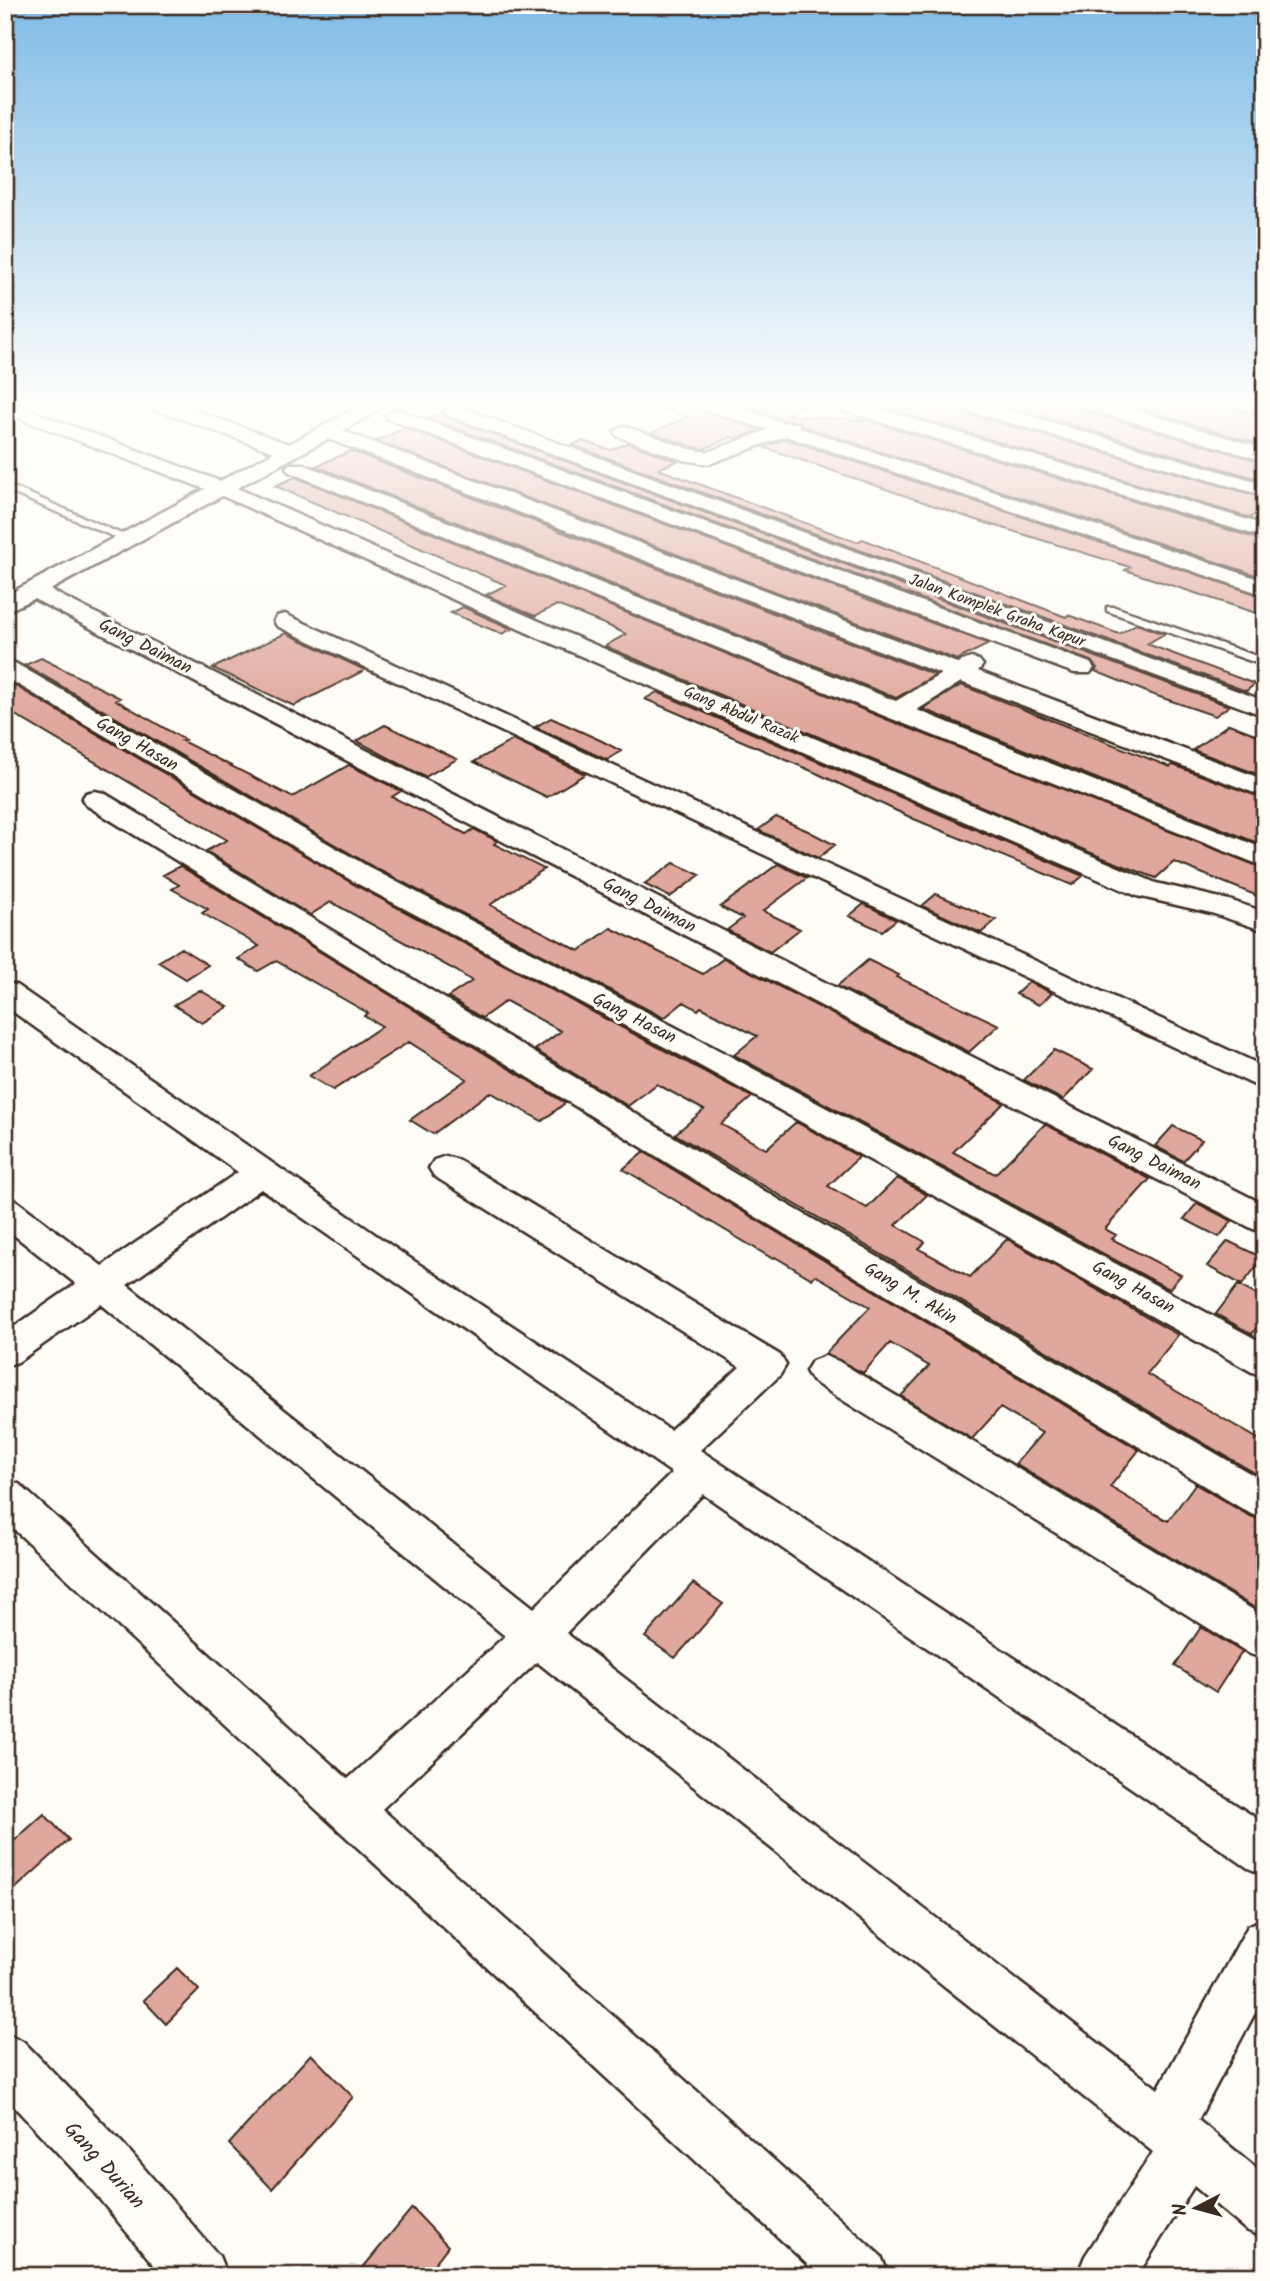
<svg xmlns="http://www.w3.org/2000/svg" width="1270" height="2281" font-family="Kalam,sans-serif">
<rect width="100%" height="100%" fill="#fdfcf7"/>
<filter id="ink" filterUnits="userSpaceOnUse"><feTurbulence type="fractalNoise" baseFrequency=".0143" numOctaves="2"/><feDisplacementMap in="SourceGraphic" scale="14" xChannelSelector="R" yChannelSelector="G"/><feConvolveMatrix kernelMatrix="1 2 1 2 8 2 1 2 1" color-interpolation-filters="sRGB"/></filter>
<g filter="url(#ink)">
<!-- building -->
<path fill="#e0a79c" stroke="#3b2a1e" stroke-width="2" d="M 654,401 L 688,401 L 691,407 L 760,430 L 737,439 L 731,437 L 704,449 L 691,446 L 651,433 L 688,417 L 653,406 Z
M 729,401 L 814,401 L 786,415 L 869,421 L 1265,541 L 1265,578 L 802,426 L 799,421 L 784,420 Z
M 902,401 L 944,401 L 947,408 L 1265,498 L 1265,506 L 1250,518 L 889,409 Z
M 988,401 L 1072,401 L 1075,408 L 1265,463 L 1265,481 Z
M 1115,401 L 1226,401 L 1229,408 L 1265,417 L 1265,446 Z
M 443,412 L 446,417 L 1229,706 L 1215,716 L 1154,695 L 1095,671 L 1097,668 L 1091,661 L 428,418 Z
M 405,428 L 989,644 L 957,660 L 376,441 Z
M 786,439 L 1265,597 L 1265,616 L 1125,570 L 1130,567 L 970,518 L 763,447 Z
M 582,441 L 611,450 L 628,443 L 677,461 L 658,469 L 857,542 L 863,539 L 877,545 L 1066,617 L 1068,615 L 1119,634 L 1136,624 L 1164,634 L 1147,644 L 1255,684 L 1246,691 L 572,445 Z
M 351,451 L 935,675 L 896,698 L 316,466 Z
M 295,477 L 886,719 L 1265,869 L 1265,899 L 1174,862 L 1156,878 L 1103,858 L 605,646 L 626,634 L 609,626 L 557,605 L 535,616 L 486,595 L 506,585 L 275,486 Z
M 463,607 L 512,629 L 502,634 L 451,613 Z
M 286,633 L 365,670 L 294,706 L 213,668 Z
M 41,658 L 120,698 L 116,700 L 185,740 L 182,741 L 292,797 L 349,765 L 401,791 L 392,797 L 466,834 L 474,829 L 497,841 L 494,844 L 544,869 L 490,905 L 564,943 L 579,951 L 611,928 L 703,974 L 724,958 L 1004,1103 L 953,1152 L 995,1174 L 1045,1124 L 1150,1179 L 1105,1229 L 1116,1235 L 1112,1239 L 1181,1275 L 1169,1289 L 734,1055 L 757,1036 L 701,1007 L 698,1010 L 684,1002 L 664,1018 L 377,869 L 25,665 Z
M 5,680 L 355,885 L 752,1097 L 721,1124 L 766,1149 L 796,1122 L 859,1157 L 828,1186 L 867,1208 L 897,1178 L 927,1195 L 896,1225 L 925,1242 L 919,1249 L 970,1277 L 1007,1239 L 1178,1335 L 1147,1374 L 1265,1443 L 1265,1479 L 675,1134 L 704,1110 L 657,1084 L 628,1106 L 535,1050 L 561,1031 L 506,1001 L 482,1018 L 448,997 L 472,981 L 455,970 L 331,902 L 310,915 L 206,851 L 227,840 L 5,709 Z
M 961,685 L 1170,767 L 1173,765 L 1265,799 L 1265,846 L 923,709 Z
M 657,692 L 1083,876 L 1072,885 L 914,819 L 814,772 L 645,699 Z
M 551,718 L 602,741 L 621,751 L 607,760 L 535,727 Z
M 1229,724 L 1265,738 L 1265,777 L 1193,750 Z
M 385,725 L 457,759 L 425,777 L 357,741 Z
M 513,740 L 585,774 L 547,797 L 474,762 Z
M 776,817 L 808,831 L 835,845 L 818,858 L 758,830 Z
M 674,863 L 700,875 L 670,897 L 644,884 Z
M 778,864 L 807,878 L 763,911 L 800,929 L 770,952 L 727,930 L 743,918 L 720,907 Z
M 180,866 L 361,977 L 565,1103 L 542,1121 L 490,1092 L 433,1134 L 410,1120 L 467,1079 L 409,1042 L 333,1090 L 309,1076 L 382,1026 L 364,1016 L 368,1013 L 276,961 L 258,971 L 238,959 L 259,946 L 202,913 L 208,909 L 172,889 L 179,885 L 163,875 Z
M 936,894 L 996,920 L 981,933 L 922,906 Z
M 864,904 L 896,920 L 882,931 L 849,916 Z
M 181,948 L 208,965 L 186,979 L 158,962 Z
M 868,960 L 899,975 L 897,977 L 999,1025 L 969,1052 L 837,986 Z
M 1029,982 L 1052,993 L 1039,1005 L 1016,994 Z
M 200,990 L 228,1007 L 202,1023 L 174,1005 Z
M 1054,1050 L 1093,1069 L 1063,1100 L 1024,1080 Z
M 1173,1126 L 1202,1140 L 1183,1161 L 1155,1146 Z
M 644,1152 L 1139,1450 L 1110,1487 L 1155,1514 L 1168,1521 L 1195,1484 L 1250,1516 L 1265,1521 L 1265,1614 L 1015,1464 L 1042,1433 L 1000,1408 L 972,1439 L 901,1396 L 929,1366 L 890,1343 L 863,1373 L 825,1354 L 870,1307 L 815,1275 L 812,1279 L 775,1257 L 773,1259 L 623,1169 Z
M 1197,1203 L 1232,1221 L 1219,1237 L 1184,1219 Z
M 1228,1241 L 1263,1258 L 1242,1285 L 1207,1266 Z
M 1238,1285 L 1265,1299 L 1265,1317 L 1252,1334 L 1216,1314 Z
M 693,1583 L 723,1604 L 675,1658 L 645,1637 Z
M 1201,1627 L 1242,1652 L 1216,1692 L 1175,1666 Z
M 44,1814 L 69,1840 L 5,1898 L 5,1849 Z
M 177,1968 L 199,1990 L 166,2024 L 143,2000 Z
M 311,2054 L 353,2097 L 272,2189 L 229,2144 Z
M 412,2208 L 448,2246 L 425,2276 L 356,2276 Z"/>
<g fill="none" stroke-linecap="round" stroke-linejoin="round">
<defs>
<path id="lane" d="M 10,488 L 16,488 L 133,539 L 124,541 L 10,492 Z
M 1107,607 L 1115,607 L 1265,659 L 1265,666 L 1107,611 Z"/>
<path id="street" d="M 5,401 L 220,481 L 274,452 L 143,405 L 141,401 L 169,401 L 289,444 L 369,401 L 393,401 L 343,431 L 957,663 L 971,658 L 979,660 L 983,665 L 978,671 L 1265,780 L 1265,797 L 961,682 L 917,710 L 1265,849 L 1265,867 L 887,717 L 289,472 L 286,468 L 289,464 L 303,464 L 896,701 L 941,674 L 328,439 L 237,488 L 555,628 L 1156,883 L 1229,900 L 1265,912 L 1265,931 L 1211,913 L 1137,896 L 539,638 L 222,496 L 50,590 L 1265,1205 L 1265,1232 L 1253,1229 L 34,599 L 5,612 L 5,596 L 205,489 L 5,413 Z
M 690,401 L 719,401 L 784,423 L 798,423 L 800,428 L 1265,581 L 1265,595 L 786,436 L 709,464 L 683,460 L 617,436 L 614,432 L 624,426 L 690,449 L 708,452 L 768,430 L 692,405 Z
M 823,401 L 853,401 L 1265,525 L 1265,538 L 825,405 Z
M 946,401 L 977,401 L 1265,484 L 1265,496 L 948,405 Z
M 1074,401 L 1104,401 L 1265,449 L 1265,461 L 1076,405 Z
M 1228,401 L 1265,403 L 1265,415 L 1230,405 Z
M 454,405 L 1265,701 L 1265,716 L 447,415 L 445,411 Z
M 395,409 L 1090,663 L 1094,668 L 1090,673 L 1074,673 L 388,419 L 386,415 Z
M 285,614 L 1265,1067 L 1265,1090 L 277,626 L 274,621 L 277,616 Z
M 5,661 L 15,663 L 376,871 L 715,1048 L 1265,1344 L 1265,1376 L 1252,1372 L 693,1062 L 356,883 L 5,677 Z
M 95,791 L 104,793 L 737,1175 L 1265,1482 L 1265,1519 L 1251,1514 L 713,1191 L 86,805 L 82,799 L 86,793 Z
M 5,983 L 16,985 L 399,1251 L 670,1430 L 740,1367 L 434,1176 L 429,1168 L 434,1160 L 446,1156 L 458,1160 L 780,1355 L 786,1365 L 780,1375 L 700,1450 L 1265,1824 L 1265,1875 L 1248,1868 L 703,1494 L 566,1633 L 1158,2089 L 1248,1926 L 1265,1918 L 1265,1994 L 1198,2120 L 1265,2175 L 1265,2238 L 1246,2230 L 1194,2186 L 1137,2276 L 1077,2276 L 1085,2256 L 1153,2152 L 537,1662 L 382,1809 L 881,2256 L 889,2276 L 820,2276 L 5,1521 L 5,1479 L 19,1484 L 348,1779 L 505,1636 L 101,1304 L 18,1362 L 5,1366 L 5,1333 L 76,1284 L 5,1228 L 5,1198 L 17,1201 L 102,1266 L 238,1172 L 5,1006 ZM 261,1189 L 672,1473 L 534,1608 L 127,1285 Z
M 825,1356 L 838,1361 L 1265,1617 L 1265,1659 L 1250,1654 L 812,1381 L 806,1371 L 812,1361 Z
M 5,2033 L 23,2041 L 125,2146 L 219,2256 L 227,2276 L 163,2276 L 87,2184 L 5,2097 Z"/>
</defs>
<!-- lane casing -->
<use href="#lane" stroke="#3b2a1e" stroke-width="5"/>
<!-- street casing -->
<use href="#street" stroke="#3b2a1e" stroke-width="5"/>
<!-- lane -->
<use href="#lane" fill="#fdfcf7" fill-rule="evenodd"/>
<!-- street -->
<use href="#street" fill="#fdfcf7" fill-rule="evenodd"/>
</g>
</g>
<!-- sky -->
<linearGradient id="sky" x2="0" y2="1"><stop stop-color="#80bce7"/><stop offset="0.56" stop-color="#fefefb"/><stop offset="1" stop-color="#fefefb" stop-opacity="0"/></linearGradient>
<rect width="1270" height="721" fill="url(#sky)"/>
<g text-anchor="middle" dominant-baseline="central" stroke-width="6" stroke-linejoin="round" paint-order="stroke">
<!-- far-street labels -->
<g font-size="16" fill="#3b2a1e" stroke="#fdfcf7">
<text transform="translate(997 611) rotate(20)">Jalan Komplek Graha Kapur</text>
<text transform="translate(741 715) rotate(23)">Gang Abdul Razak</text>
</g>
<!-- street labels -->
<g font-size="18" fill="#3b2a1e" stroke="#fdfcf7">
<text transform="translate(145 647) rotate(27)">Gang Daiman</text>
<text transform="translate(137 745) rotate(30)">Gang Hasan</text>
<text transform="translate(649 906) rotate(27)">Gang Daiman</text>
<text transform="translate(634 1019) rotate(27)">Gang Hasan</text>
<text transform="translate(1154 1163) rotate(27)">Gang Daiman</text>
<text transform="translate(1133 1288) rotate(29)">Gang Hasan</text>
<text transform="translate(910 1294) rotate(31)">Gang M. Akin</text>
</g>
<!-- near-street labels -->
<g font-size="21" fill="#3b2a1e" stroke="#fdfcf7">
<text transform="translate(104 2166) rotate(48)">Gang Durian</text>
</g>
</g>
<!-- margin -->
<rect width="1270" height="2281" fill="none" stroke="#fdfcf7" stroke-width="28"/>
<rect x="14" y="14" width="1242" height="2253" fill="none" stroke="#3b2a1e" stroke-width="2.5" filter="url(#ink)"/>
<!-- north arrow -->
<g transform="translate(1196 2208) rotate(264)" stroke="#fdfcf7" stroke-width="5" paint-order="stroke">
<path d="M0-5L12 26L0 18L-12 26Z" fill="#3b2a1e"/>
<text y="-10" font-size="19" font-weight="bold" text-anchor="middle" fill="#3b2a1e">N</text>
</g>
</svg>
